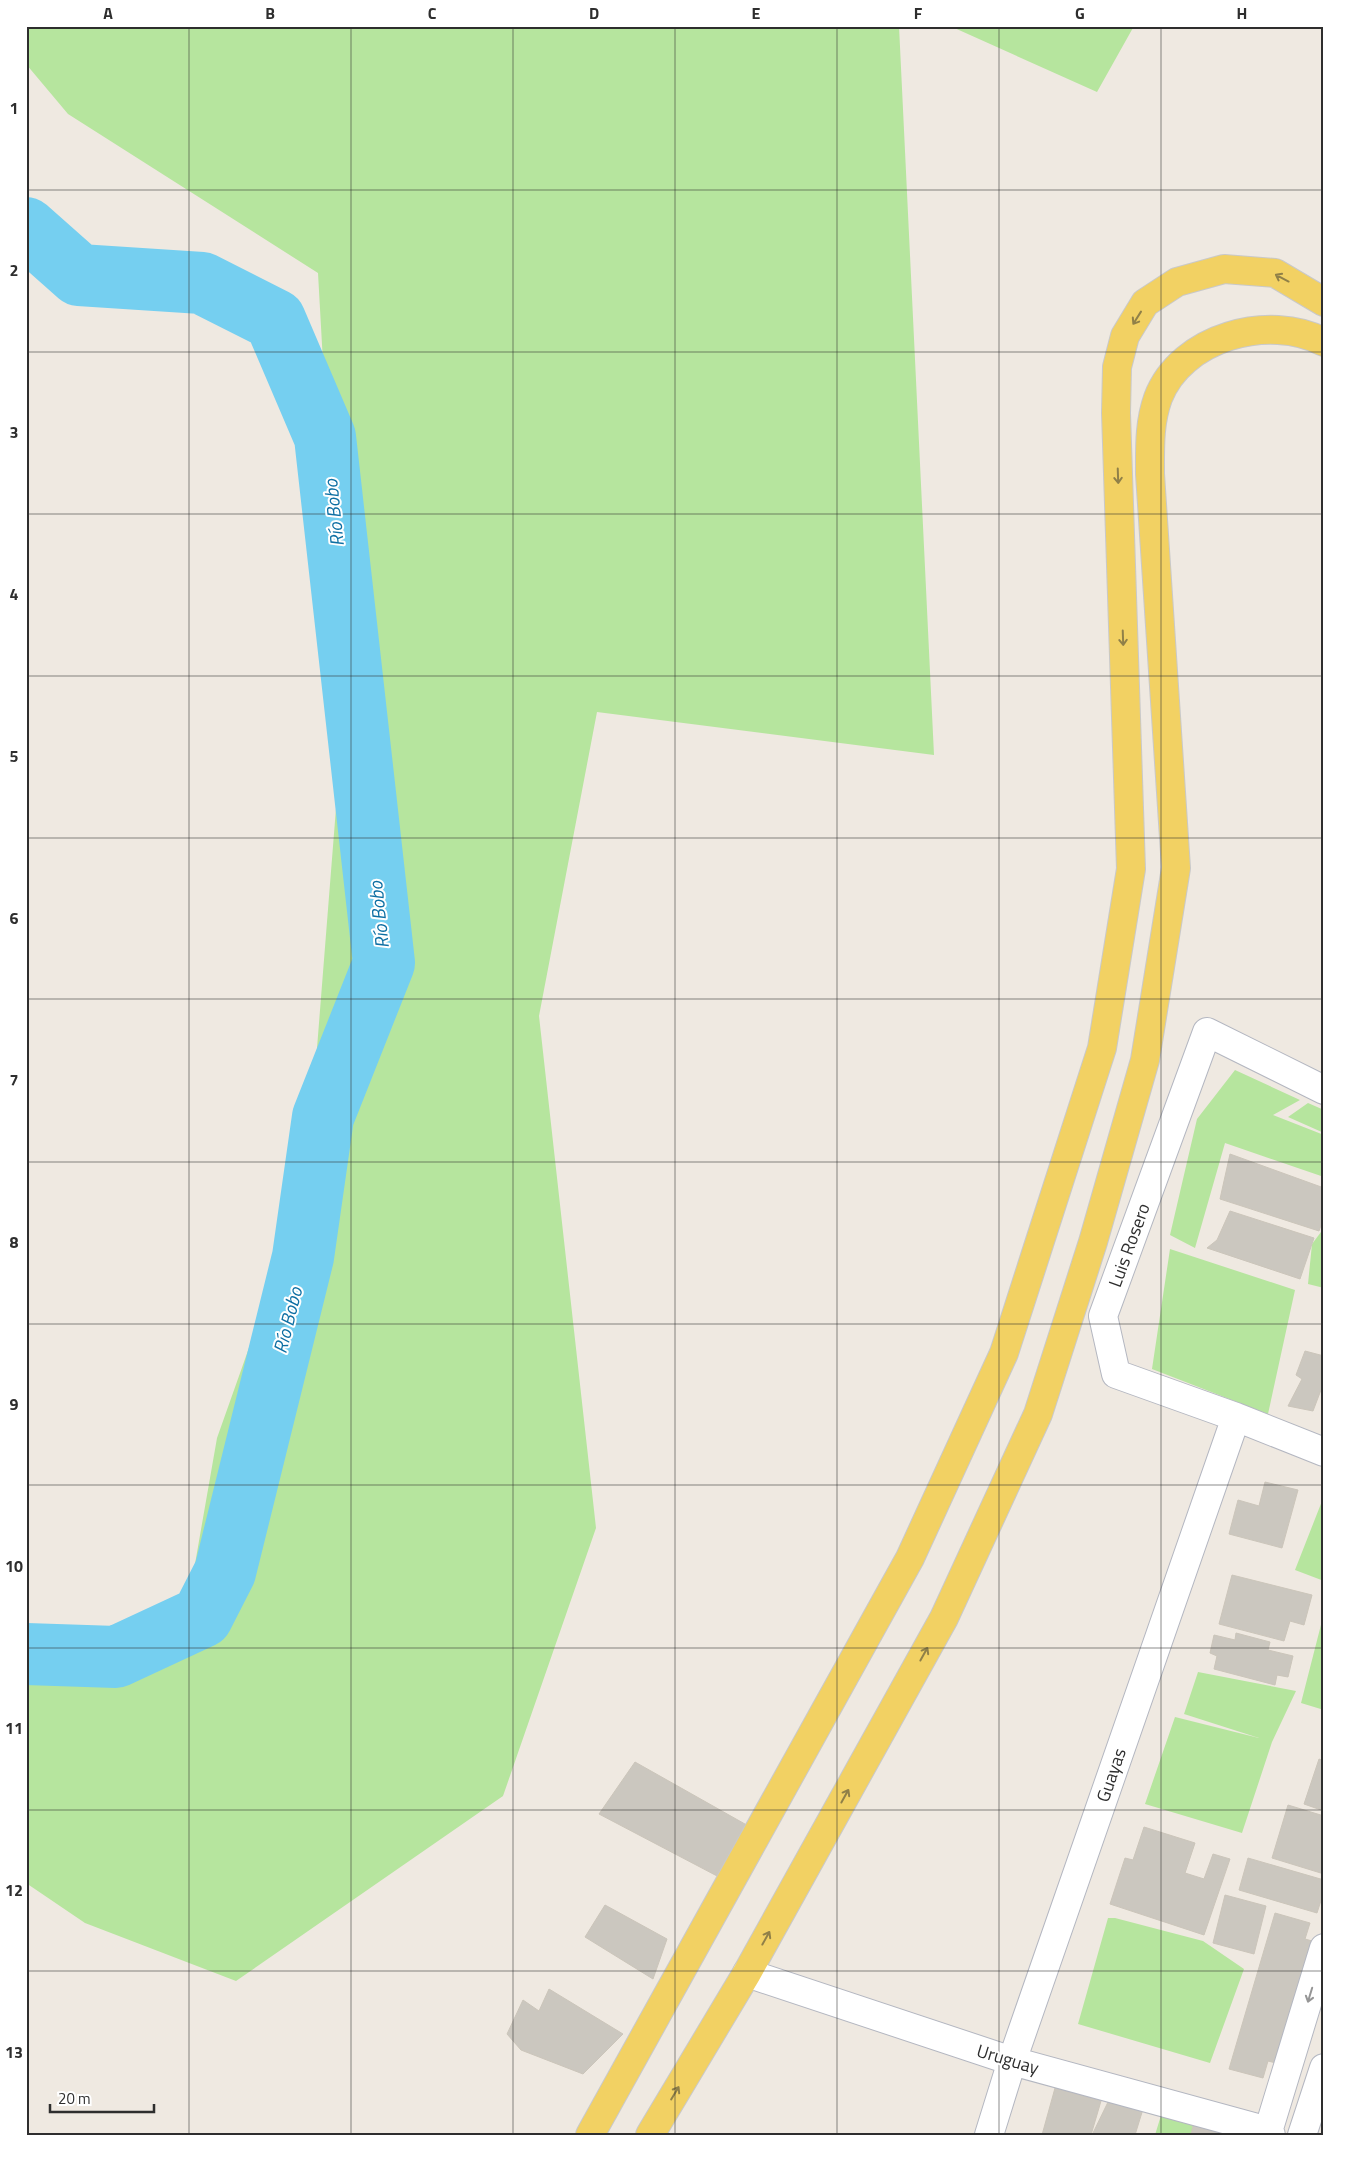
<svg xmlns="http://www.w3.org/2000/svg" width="1350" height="2161" font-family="'Titillium Web',sans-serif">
<rect width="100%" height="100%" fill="#efe9e1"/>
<!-- green -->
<path fill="#b6e59e" d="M 26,26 L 899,26 L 934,755 L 597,712 L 539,1016 L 596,1528 L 503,1796 L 236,1981 L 85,1923 L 26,1883 L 26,1685 L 181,1644 L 217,1438 L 306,1187 L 343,720 L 318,273 L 68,114 L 26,64 Z
M 950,26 L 1134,26 L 1097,92 Z
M 1235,1070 L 1300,1100 L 1273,1115 L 1324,1135 L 1324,1177 L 1225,1143 L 1195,1248 L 1170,1235 L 1197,1119 Z
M 1308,1103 L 1324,1110 L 1324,1133 L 1288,1117 Z
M 1324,1228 L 1324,1288 L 1308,1284 L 1312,1244 Z
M 1170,1249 L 1295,1290 L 1268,1414 L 1152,1369 Z
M 1324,1496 L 1324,1581 L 1295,1570 Z
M 1324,1613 L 1324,1710 L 1301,1703 Z
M 1198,1672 L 1296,1691 L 1272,1742 L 1242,1833 L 1145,1804 L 1175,1717 L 1259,1738 L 1184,1714 Z
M 1108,1918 L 1115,1918 L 1203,1941 L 1244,1969 L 1210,2063 L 1078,2024 Z
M 1166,2099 L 1197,2108 L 1191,2135 L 1155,2135 Z"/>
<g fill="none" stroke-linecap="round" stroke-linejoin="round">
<!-- river -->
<path stroke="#75cff0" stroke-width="62" d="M 26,228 L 79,275 L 202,283 L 275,320 L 325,437 L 384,963 L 323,1117 L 303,1257 L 225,1572 L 202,1617 L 116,1657 L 26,1654"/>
</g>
<!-- building -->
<path fill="#cbc7bf" stroke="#cbc5ba" d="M 1230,1154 L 1324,1188 L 1324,1217 L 1319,1231 L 1220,1199 Z
M 1230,1211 L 1314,1238 L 1300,1279 L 1207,1248 L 1217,1240 Z
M 1305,1351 L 1324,1356 L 1324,1382 L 1313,1411 L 1288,1406 L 1302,1379 L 1296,1375 Z
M 1265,1482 L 1298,1490 L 1282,1548 L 1229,1534 L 1238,1500 L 1259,1506 Z
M 1232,1575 L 1312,1595 L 1304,1625 L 1290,1621 L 1284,1641 L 1219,1624 Z
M 1236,1633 L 1270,1642 L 1268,1650 L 1293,1656 L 1288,1677 L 1277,1675 L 1275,1685 L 1214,1669 L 1217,1656 L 1210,1653 L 1214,1635 L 1235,1640 Z
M 1319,1759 L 1324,1761 L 1324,1811 L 1304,1804 Z
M 635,1762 L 752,1828 L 719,1877 L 599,1814 Z
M 1288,1805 L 1324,1816 L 1324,1874 L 1272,1858 Z
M 1144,1827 L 1195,1843 L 1185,1873 L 1204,1879 L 1213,1854 L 1230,1859 L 1204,1935 L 1110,1904 L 1125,1858 L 1133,1860 Z
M 1248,1858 L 1324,1880 L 1324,1891 L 1317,1913 L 1239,1890 Z
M 1225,1895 L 1266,1906 L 1254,1954 L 1213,1943 Z
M 605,1905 L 667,1939 L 653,1979 L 585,1937 Z
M 1275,1913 L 1310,1923 L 1305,1939 L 1312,1941 L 1276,2063 L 1268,2061 L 1263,2078 L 1229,2069 Z
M 549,1989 L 623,2034 L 583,2074 L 521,2050 L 507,2034 L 523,2000 L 539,2011 Z
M 1055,2088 L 1101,2101 L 1091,2135 L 1042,2135 Z
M 1109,2100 L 1143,2109 L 1135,2135 L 1092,2135 Z
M 1194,2122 L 1251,2135 L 1191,2135 Z"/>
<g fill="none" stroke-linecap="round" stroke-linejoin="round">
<defs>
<path id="minor" d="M 1324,1090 L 1207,1032 L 1103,1316 L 1116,1374 L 1236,1417 L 1324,1452
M 747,1973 L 1012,2061 L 1268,2131 L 1271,2135
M 989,2135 L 1012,2061 L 1236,1417
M 1267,2135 L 1324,1948
M 1302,2135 L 1324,2068"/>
<path id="major" d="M 590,2135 L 910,1558 L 1004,1353 L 1102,1048 L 1131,869 L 1116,413 L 1117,367 L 1125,336 L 1145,303 L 1177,282 L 1224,269 L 1275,273 L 1324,302
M 650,2135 L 747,1973 L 944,1618 L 1038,1414 L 1093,1242 L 1145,1060 L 1176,868 L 1150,474 C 1150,448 1149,423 1158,398 C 1181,337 1269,313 1324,342"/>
</defs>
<!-- minor casing -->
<use href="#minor" stroke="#b4b7c1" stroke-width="30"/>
<!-- major casing -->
<use href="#major" stroke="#c9c9c9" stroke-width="30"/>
<!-- minor -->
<use href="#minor" stroke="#fff" stroke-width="28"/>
<!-- major -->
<use href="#major" stroke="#f2d163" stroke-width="28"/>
</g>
<!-- one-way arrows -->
<defs><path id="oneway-shaft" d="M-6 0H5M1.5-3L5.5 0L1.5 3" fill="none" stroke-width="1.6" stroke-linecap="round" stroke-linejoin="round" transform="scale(1.25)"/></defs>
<g stroke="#908048">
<use href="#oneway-shaft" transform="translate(1282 278) rotate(-152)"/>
<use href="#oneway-shaft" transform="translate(1137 318) rotate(122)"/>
<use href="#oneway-shaft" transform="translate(1118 476) rotate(88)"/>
<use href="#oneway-shaft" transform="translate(1123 638) rotate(88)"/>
<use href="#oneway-shaft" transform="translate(924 1654) rotate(-61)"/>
<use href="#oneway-shaft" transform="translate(845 1796) rotate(-61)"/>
<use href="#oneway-shaft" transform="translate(766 1938) rotate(-61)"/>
<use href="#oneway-shaft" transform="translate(675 2093) rotate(-59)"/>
</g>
<use stroke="#969696" href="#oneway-shaft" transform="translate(1310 1995) rotate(107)"/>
<!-- grid -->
<path fill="none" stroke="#2e2e2e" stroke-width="1" stroke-opacity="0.55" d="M 189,26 L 189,2135M 351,26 L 351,2135M 513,26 L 513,2135M 675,26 L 675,2135M 837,26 L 837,2135M 999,26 L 999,2135M 1161,26 L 1161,2135M 26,190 L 1324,190M 26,352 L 1324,352M 26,514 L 1324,514M 26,676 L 1324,676M 26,838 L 1324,838M 26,999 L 1324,999M 26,1162 L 1324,1162M 26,1324 L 1324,1324M 26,1485 L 1324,1485M 26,1648 L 1324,1648M 26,1810 L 1324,1810M 26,1971 L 1324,1971"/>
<g text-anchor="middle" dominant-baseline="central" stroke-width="4" stroke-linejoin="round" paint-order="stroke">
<!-- street labels -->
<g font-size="18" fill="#2e2e2e" stroke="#fff">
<text transform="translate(1129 1245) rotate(-70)">Luis Rosero</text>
<text transform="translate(1111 1775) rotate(-71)">Guayas</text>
<text transform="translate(1008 2059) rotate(17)">Uruguay</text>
</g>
<!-- water labels -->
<g font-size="19" font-style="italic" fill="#0d6fa3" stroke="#fff">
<text transform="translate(333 513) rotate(-96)">Río Bobo</text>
<text transform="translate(378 915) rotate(-96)">Río Bobo</text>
<text transform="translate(287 1320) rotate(-76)">Río Bobo</text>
</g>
</g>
<!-- border -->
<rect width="1350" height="2161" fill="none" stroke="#ffffff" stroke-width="55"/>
<!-- scale -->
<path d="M50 2104v8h104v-8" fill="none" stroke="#2e2e2e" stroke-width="2.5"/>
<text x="58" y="2104" font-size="15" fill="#2e2e2e" stroke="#ffffff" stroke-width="4" paint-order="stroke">20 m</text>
<rect x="28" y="28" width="1294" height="2106" fill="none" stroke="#2e2e2e" stroke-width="2"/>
<g font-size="16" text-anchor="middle" font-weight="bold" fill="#2e2e2e">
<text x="108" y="19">A</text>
<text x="270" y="19">B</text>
<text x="432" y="19">C</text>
<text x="594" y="19">D</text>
<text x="756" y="19">E</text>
<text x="918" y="19">F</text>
<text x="1080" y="19">G</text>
<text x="1242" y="19">H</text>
<text x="14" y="114">1</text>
<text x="14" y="276">2</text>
<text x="14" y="438">3</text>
<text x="14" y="600">4</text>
<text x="14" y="762">5</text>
<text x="14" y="924">6</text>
<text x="14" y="1086">7</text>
<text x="14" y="1248">8</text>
<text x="14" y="1410">9</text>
<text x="14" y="1572">10</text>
<text x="14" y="1734">11</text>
<text x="14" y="1896">12</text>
<text x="14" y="2058">13</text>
</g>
</svg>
